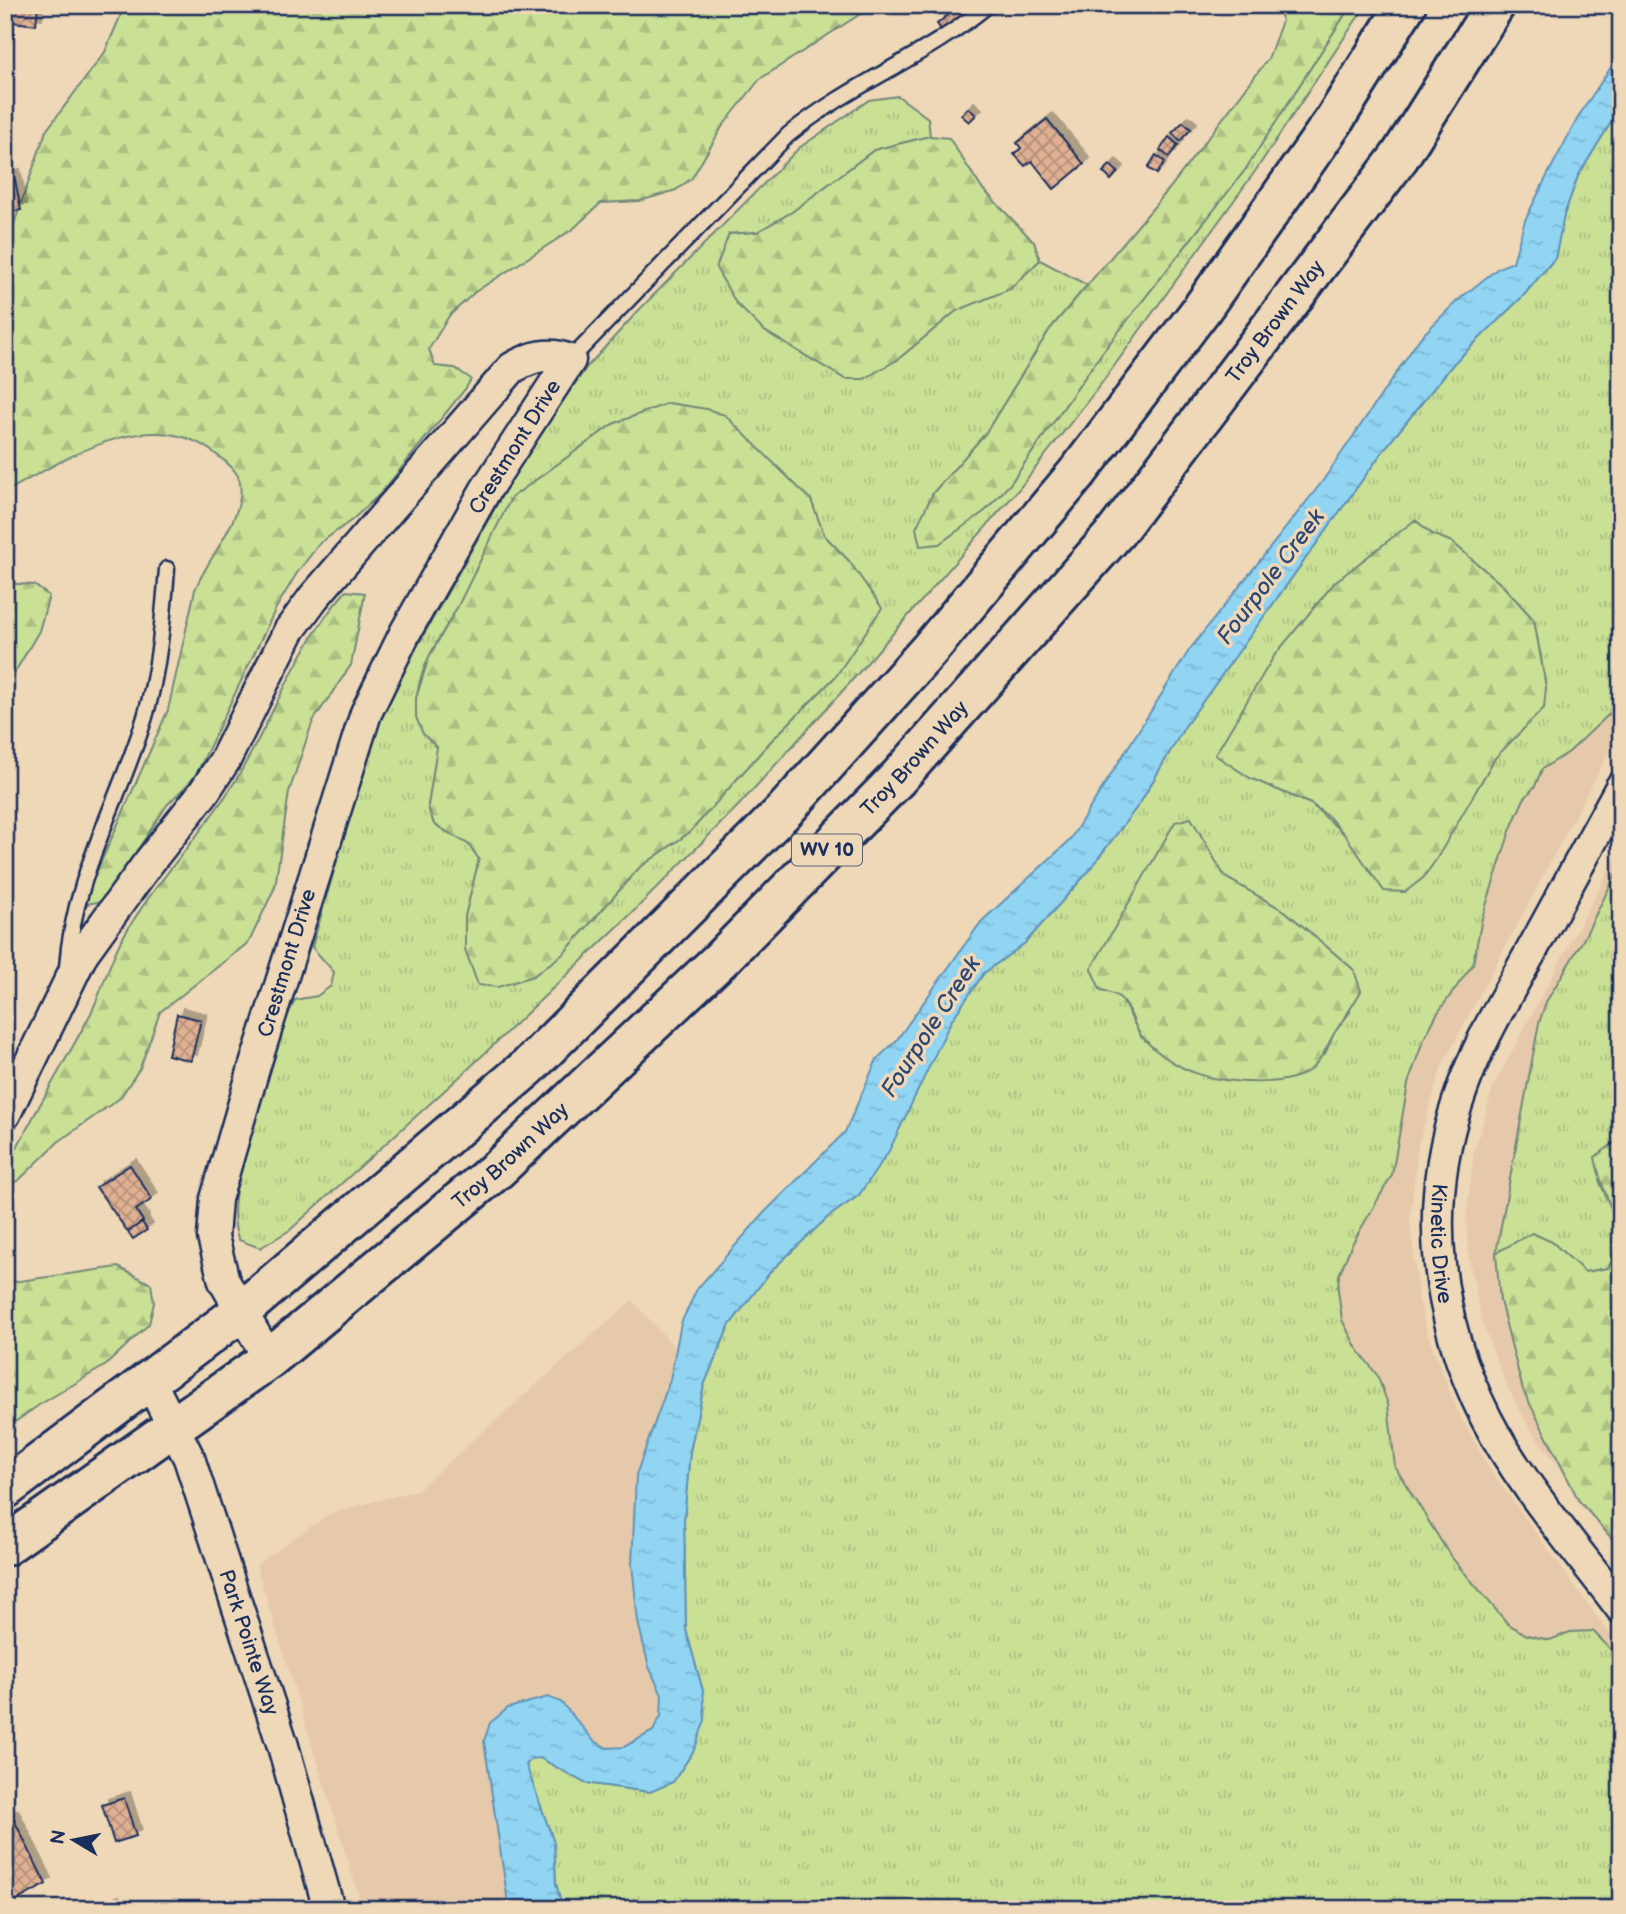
<svg xmlns="http://www.w3.org/2000/svg" width="1626" height="1914" font-family="'Balsamiq Sans',sans-serif">
<defs>
<pattern id="grass-tufts" width="24" height="20" patternUnits="userSpaceOnUse" patternTransform="scale(1.75)"><rect width="24" height="20" fill="#cae095"/><path d="M3 7l-1-3M5 7V3M7 7l1-3M15 17l-1-3M17 17v-4M19 17l1-3" fill="none" stroke="#adc083"/></pattern>
<pattern id="forest-firs" width="22" height="20" patternUnits="userSpaceOnUse" patternTransform="scale(1.75)"><rect width="22" height="20" fill="#cae095"/><path d="M5 1l3.5 6h-7zM16 11l3.5 6h-7z" fill="#adc083"/></pattern>
<pattern id="water-ripples" width="26" height="14" patternUnits="userSpaceOnUse" patternTransform="scale(1.75)"><rect width="26" height="14" fill="#91d5f3"/><path d="M2 4q2-2 4 0t4 0M15 11q2-2 4 0t4 0" fill="none" stroke="#7cb7d3"/></pattern>
<pattern id="building-cross-hatch" width="8" height="8" patternUnits="userSpaceOnUse" patternTransform="scale(1.75)"><rect width="8" height="8" fill="#dfb091"/><path d="M0 0l8 8M0 8l8-8" fill="none" stroke="#b4907a"/></pattern>
<filter id="shadow"><feDropShadow dx="6" dy="-6" stdDeviation="0" flood-color="#0004"/></filter>
</defs>
<rect width="100%" height="100%" fill="#eed8b7"/>
<filter id="ink" filterUnits="userSpaceOnUse"><feTurbulence type="fractalNoise" baseFrequency=".0143" numOctaves="2"/><feDisplacementMap in="SourceGraphic" scale="14" xChannelSelector="R" yChannelSelector="G"/><feConvolveMatrix kernelMatrix="1 2 1 2 8 2 1 2 1" color-interpolation-filters="sRGB"/></filter>
<g filter="url(#ink)">
<!-- built -->
<path fill="#e6c9aa" d="M 1621,399 L 1621,729 L 1442,1066 L 1418,1145 L 1410,1222 L 1419,1299 L 1428,1336 L 1458,1412 L 1490,1470 L 1621,1649 L 1621,1909 L 363,1909 L 256,1565 L 329,1514 L 417,1490 L 632,1300 L 689,1364 Z
M 1621,848 L 1621,1553 L 1527,1424 L 1506,1384 L 1482,1322 L 1469,1259 L 1466,1221 L 1474,1151 L 1494,1085 Z"/>
<!-- grass -->
<path fill="url(#grass-tufts)" stroke="#72887a" stroke-width="2" fill-rule="evenodd" d="M 1351,5 L 1366,5 L 1256,170 L 1104,380 L 1019,489 L 847,686 L 739,805 L 631,914 L 465,1072 L 290,1230 L 260,1248 L 239,1240 C 218,1200 274,1041 295,1000 L 317,996 L 331,986 L 334,972 L 312,947 L 373,735 L 404,670 L 527,451 L 587,367 L 640,309 L 799,148 L 869,100 L 898,96 L 928,118 L 930,136 L 874,150 L 792,212 L 757,232 L 729,234 L 763,330 L 845,379 L 897,360 L 956,311 L 1010,289 L 1040,260 L 1087,285 L 1050,329 L 985,434 L 933,493 L 1010,484 L 1101,354 L 1245,170 ZM 811,500 L 824,535 L 849,561 L 836,676 L 770,742 L 690,832 L 639,868 L 563,954 L 465,917 L 479,859 L 468,844 L 434,824 L 428,806 L 438,747 C 392,704 432,650 458,607 Z
M 1621,106 L 1621,703 L 1569,752 L 1542,769 L 1535,786 L 1524,799 L 1511,828 L 1482,918 L 1473,964 L 1437,1014 L 1423,1041 L 1408,1084 L 1392,1175 L 1351,1246 L 1339,1275 L 1338,1290 L 1342,1320 L 1356,1347 L 1377,1375 L 1388,1404 L 1395,1467 L 1451,1557 L 1508,1624 L 1527,1635 L 1550,1640 L 1570,1632 L 1593,1631 L 1621,1660 L 1621,1909 L 563,1909 L 556,1884 L 554,1843 L 526,1765 L 531,1758 L 540,1758 L 585,1783 L 649,1792 L 673,1782 L 694,1750 L 703,1691 L 686,1630 L 684,1520 L 690,1451 L 704,1385 L 729,1326 L 771,1271 L 828,1217 L 859,1195 L 951,1021 L 984,973 L 1025,943 L 1086,874 L 1140,803 L 1185,726 L 1386,447 L 1454,363 L 1523,296 L 1555,258 L 1564,215 L 1578,176 ZM 1415,520 L 1432,534 L 1452,542 L 1503,586 L 1534,620 L 1546,687 L 1495,758 L 1423,878 L 1345,835 L 1311,804 L 1250,778 ZM 1213,859 L 1225,877 L 1286,912 L 1354,970 L 1350,1012 L 1334,1033 L 1325,1054 L 1142,1038 L 1121,998 Z
M 1621,864 L 1621,1144 L 1614,1143 L 1599,1180 L 1618,1224 L 1621,1243 L 1608,1268 L 1585,1272 L 1552,1242 L 1532,1233 L 1496,1253 L 1539,1023 L 1546,1002 L 1583,940 Z"/>
<!-- forest -->
<path fill="url(#forest-firs)" stroke="#72887a" stroke-width="2" d="M 125,5 L 874,5 L 760,79 L 722,127 L 692,178 L 676,190 L 640,201 L 601,203 L 573,229 L 475,292 L 449,316 L 429,349 L 435,366 L 455,368 L 471,379 L 466,388 L 382,492 L 352,520 L 320,543 L 297,573 L 276,608 L 195,777 L 167,805 L 104,901 L 86,904 L 91,885 L 168,710 L 195,590 C 206,560 246,517 240,483 C 238,469 223,460 213,452 C 147,403 65,460 5,492 L 5,250 L 46,131 L 105,52 Z
M 1279,5 L 1351,5 L 1245,170 L 1101,354 L 1010,484 L 985,511 L 939,544 L 920,546 L 916,528 L 933,493 L 985,434 L 1050,329 L 1169,189 L 1268,59 L 1282,21 Z
M 930,136 L 949,138 L 981,187 L 1034,242 L 1040,260 L 1010,289 L 956,311 L 897,360 L 864,379 L 845,379 L 763,330 L 736,303 L 716,268 L 729,234 L 757,232 L 792,212 L 874,150 Z
M 668,403 L 707,409 L 725,415 L 811,500 L 824,535 L 849,561 L 882,608 L 836,676 L 770,742 L 690,832 L 639,868 L 563,954 L 533,976 L 498,987 L 478,985 L 465,949 L 465,917 L 479,859 L 468,844 L 434,824 L 428,806 L 437,747 L 423,734 L 416,717 L 416,698 L 429,657 L 458,606 L 511,498 L 613,424 Z
M 1415,520 L 1432,534 L 1452,542 L 1503,586 L 1534,620 L 1546,687 L 1544,708 L 1495,758 L 1436,860 L 1423,878 L 1405,892 L 1384,891 L 1345,835 L 1329,817 L 1311,804 L 1250,778 L 1215,755 L 1274,656 L 1335,582 Z
M 5,583 L 34,585 L 49,596 L 39,631 L 5,689 Z
M 346,591 L 365,593 L 351,665 L 313,721 L 307,738 L 289,792 L 275,887 L 249,942 L 160,1012 L 140,1068 L 120,1098 L 58,1142 L 18,1181 L 5,1183 L 5,1171 C 32,1116 63,1066 91,1013 C 103,989 109,962 122,939 C 153,884 200,837 234,783 C 273,720 296,647 346,591 Z
M 1191,818 L 1225,877 L 1286,912 L 1354,970 L 1361,991 C 1353,1006 1344,1018 1335,1032 C 1327,1045 1324,1057 1312,1068 C 1289,1089 1226,1083 1198,1074 C 1179,1068 1158,1054 1144,1039 C 1133,1029 1132,1007 1120,998 C 1116,994 1106,992 1100,989 L 1091,969 L 1175,822 Z
M 1614,1143 L 1621,1144 L 1621,1243 C 1616,1213 1600,1188 1595,1157 Z
M 1532,1233 L 1552,1242 L 1585,1272 L 1608,1268 L 1621,1248 L 1621,1549 L 1579,1501 L 1523,1390 L 1500,1301 L 1496,1253 Z
M 118,1267 L 151,1284 L 154,1303 L 149,1324 L 106,1365 L 39,1405 L 5,1429 L 5,1283 Z"/>
<!-- water -->
<path fill="url(#water-ripples)" stroke="#6293b7" stroke-width="2" d="M 1621,52 L 1621,106 L 1578,176 L 1564,215 L 1555,258 L 1523,296 L 1454,363 L 1386,447 L 1185,726 L 1140,803 L 1086,874 L 1025,943 L 984,973 L 951,1021 L 889,1151 L 859,1195 L 828,1217 L 771,1271 L 729,1326 L 704,1385 L 690,1451 L 684,1520 L 686,1630 L 703,1691 L 705,1720 L 694,1750 L 673,1782 L 650,1792 L 585,1783 L 540,1758 L 531,1759 L 526,1765 L 554,1843 L 556,1884 L 563,1909 L 509,1909 L 484,1741 L 490,1723 L 508,1708 L 548,1697 L 561,1702 L 594,1741 L 607,1748 L 624,1747 L 653,1731 L 661,1716 L 662,1695 L 649,1667 L 638,1622 L 632,1564 L 636,1475 L 670,1380 L 681,1323 L 697,1289 L 764,1213 L 845,1132 L 877,1059 L 896,1041 L 981,922 L 1069,841 L 1190,649 L 1322,482 L 1420,338 L 1457,301 L 1498,268 L 1513,262 L 1525,220 L 1548,174 L 1580,114 Z"/>
<!-- building -->
<path fill="url(#building-cross-hatch)" stroke="#1b2f5e" stroke-width="2" filter="url(#shadow)" d="M 5,5 L 38,5 L 36,25 L 5,21 Z
M 957,8 L 964,16 L 943,32 L 937,24 Z
M 968,108 L 976,115 L 969,122 L 961,115 Z
M 1047,119 L 1084,164 L 1054,189 L 1032,161 L 1025,166 L 1014,154 L 1021,148 L 1017,143 Z
M 1183,122 L 1191,129 L 1180,141 L 1172,133 Z
M 1169,137 L 1178,145 L 1169,157 L 1160,150 Z
M 1156,155 L 1165,162 L 1157,174 L 1148,168 Z
M 1110,165 L 1118,172 L 1111,180 L 1103,172 Z
M 14,175 L 21,210 L 5,213 L 5,177 Z
M 177,1014 L 201,1020 L 191,1061 L 168,1055 Z
M 130,1165 L 152,1199 L 136,1210 L 143,1221 L 128,1232 L 96,1187 Z
M 142,1222 L 147,1230 L 133,1239 L 128,1232 Z
M 124,1798 L 136,1836 L 114,1843 L 102,1805 Z
M 12,1816 L 46,1884 L 5,1907 L 5,1820 Z
M 113,1902 L 115,1909 L 94,1909 Z"/>
<g fill="none" stroke-linecap="round" stroke-linejoin="round">
<defs>
<path id="lane" d="M 570,360 L 788,135 C 850,84 926,57 988,5
M 67,967 C 73,877 119,802 145,717 C 159,670 163,619 167,569"/>
<g id="street">
<path id="s1" d="M 1621,787 C 1591,841 1562,896 1532,950 C 1505,998 1475,1048 1458,1101 C 1422,1208 1436,1319 1486,1418 C 1520,1484 1576,1548 1621,1608"/>
<path d="M 5,1114 L 83,953 L 146,866 L 204,792 L 225,760 L 289,631 L 314,597 L 512,368 C 531,357 549,351 570,360 L 485,491 L 406,631 L 366,713 L 255,1065 L 216,1199 L 213,1237 L 224,1281 L 269,1359"/>
<path id="s2" d="M 151,1383 L 189,1458 L 283,1746 L 329,1909"/>
</g>
<g id="primary">
<path d="M 5,1489 L 239,1313 L 528,1067 L 785,810 L 929,650 L 1078,472 L 1201,310 L 1333,122 L 1406,5"/>
<path id="s3" d="M 5,1546 L 269,1359 L 498,1169 L 721,959 L 898,778 L 1116,532 L 1400,156 L 1495,5"/>
</g>
</defs>
<!-- lane casing -->
<use href="#lane" stroke="#1b2f5e" stroke-width="19"/>
<!-- street casing -->
<use href="#street" stroke="#1b2f5e" stroke-width="35"/>
<!-- primary casing -->
<use href="#primary" stroke="#1b2f5e" stroke-width="44"/>
<!-- lane -->
<use href="#lane" stroke="#eed8b7" stroke-width="14"/>
<!-- street -->
<use href="#street" stroke="#eed8b7" stroke-width="30"/>
<!-- primary -->
<use href="#primary" stroke="#eed8b7" stroke-width="38"/>
</g>
</g>
<g text-anchor="middle" dominant-baseline="central" stroke-width="7" stroke-linejoin="round" paint-order="stroke">
<!-- shield labels -->
<rect fill="#eed8b7" stroke="#5a6279" stroke-width="2" x="792" y="834.5" width="70" height="31" rx="5"/>
<g font-size="19" font-weight="bold" fill="#1b2f5e">
<text x="827" y="850">WV 10</text>
</g>
<!-- street labels -->
<g font-size="21" fill="#1b2f5e" stroke="#eed8b7">
<text stroke="none"><textPath href="#s3" startOffset="1773">Troy Brown Way</textPath></text>
<text transform="translate(515 447) rotate(-58)">Crestmont Drive</text>
<text stroke="none"><textPath href="#s3" startOffset="1206">Troy Brown Way</textPath></text>
<text transform="translate(287 963) rotate(-73)">Crestmont Drive</text>
<text stroke="none"><textPath href="#s3" startOffset="639">Troy Brown Way</textPath></text>
<text stroke="none"><textPath href="#s1" startOffset="499">Kinetic Drive</textPath></text>
<text stroke="none"><textPath href="#s2" startOffset="278">Park Pointe Way</textPath></text>
</g>
<!-- water labels -->
<g font-size="23" font-style="italic" fill="#2d4874" stroke="#eed8b7">
<text transform="translate(1271 577) rotate(-53)">Fourpole Creek</text>
<text transform="translate(931 1027) rotate(-57)">Fourpole Creek</text>
</g>
</g>
<!-- margin -->
<rect width="1626" height="1914" fill="none" stroke="#eed8b7" stroke-width="28"/>
<rect x="14" y="14" width="1598" height="1886" fill="none" stroke="#1b2f5e" stroke-width="2.5" filter="url(#ink)"/>
<!-- north arrow -->
<g transform="translate(74 1840) rotate(280)" stroke="#eed8b7" stroke-width="5" paint-order="stroke">
<path d="M0-5L12 26L0 18L-12 26Z" fill="#1b2f5e"/>
<text y="-10" font-size="19" font-weight="bold" text-anchor="middle" fill="#1b2f5e">N</text>
</g>
</svg>
